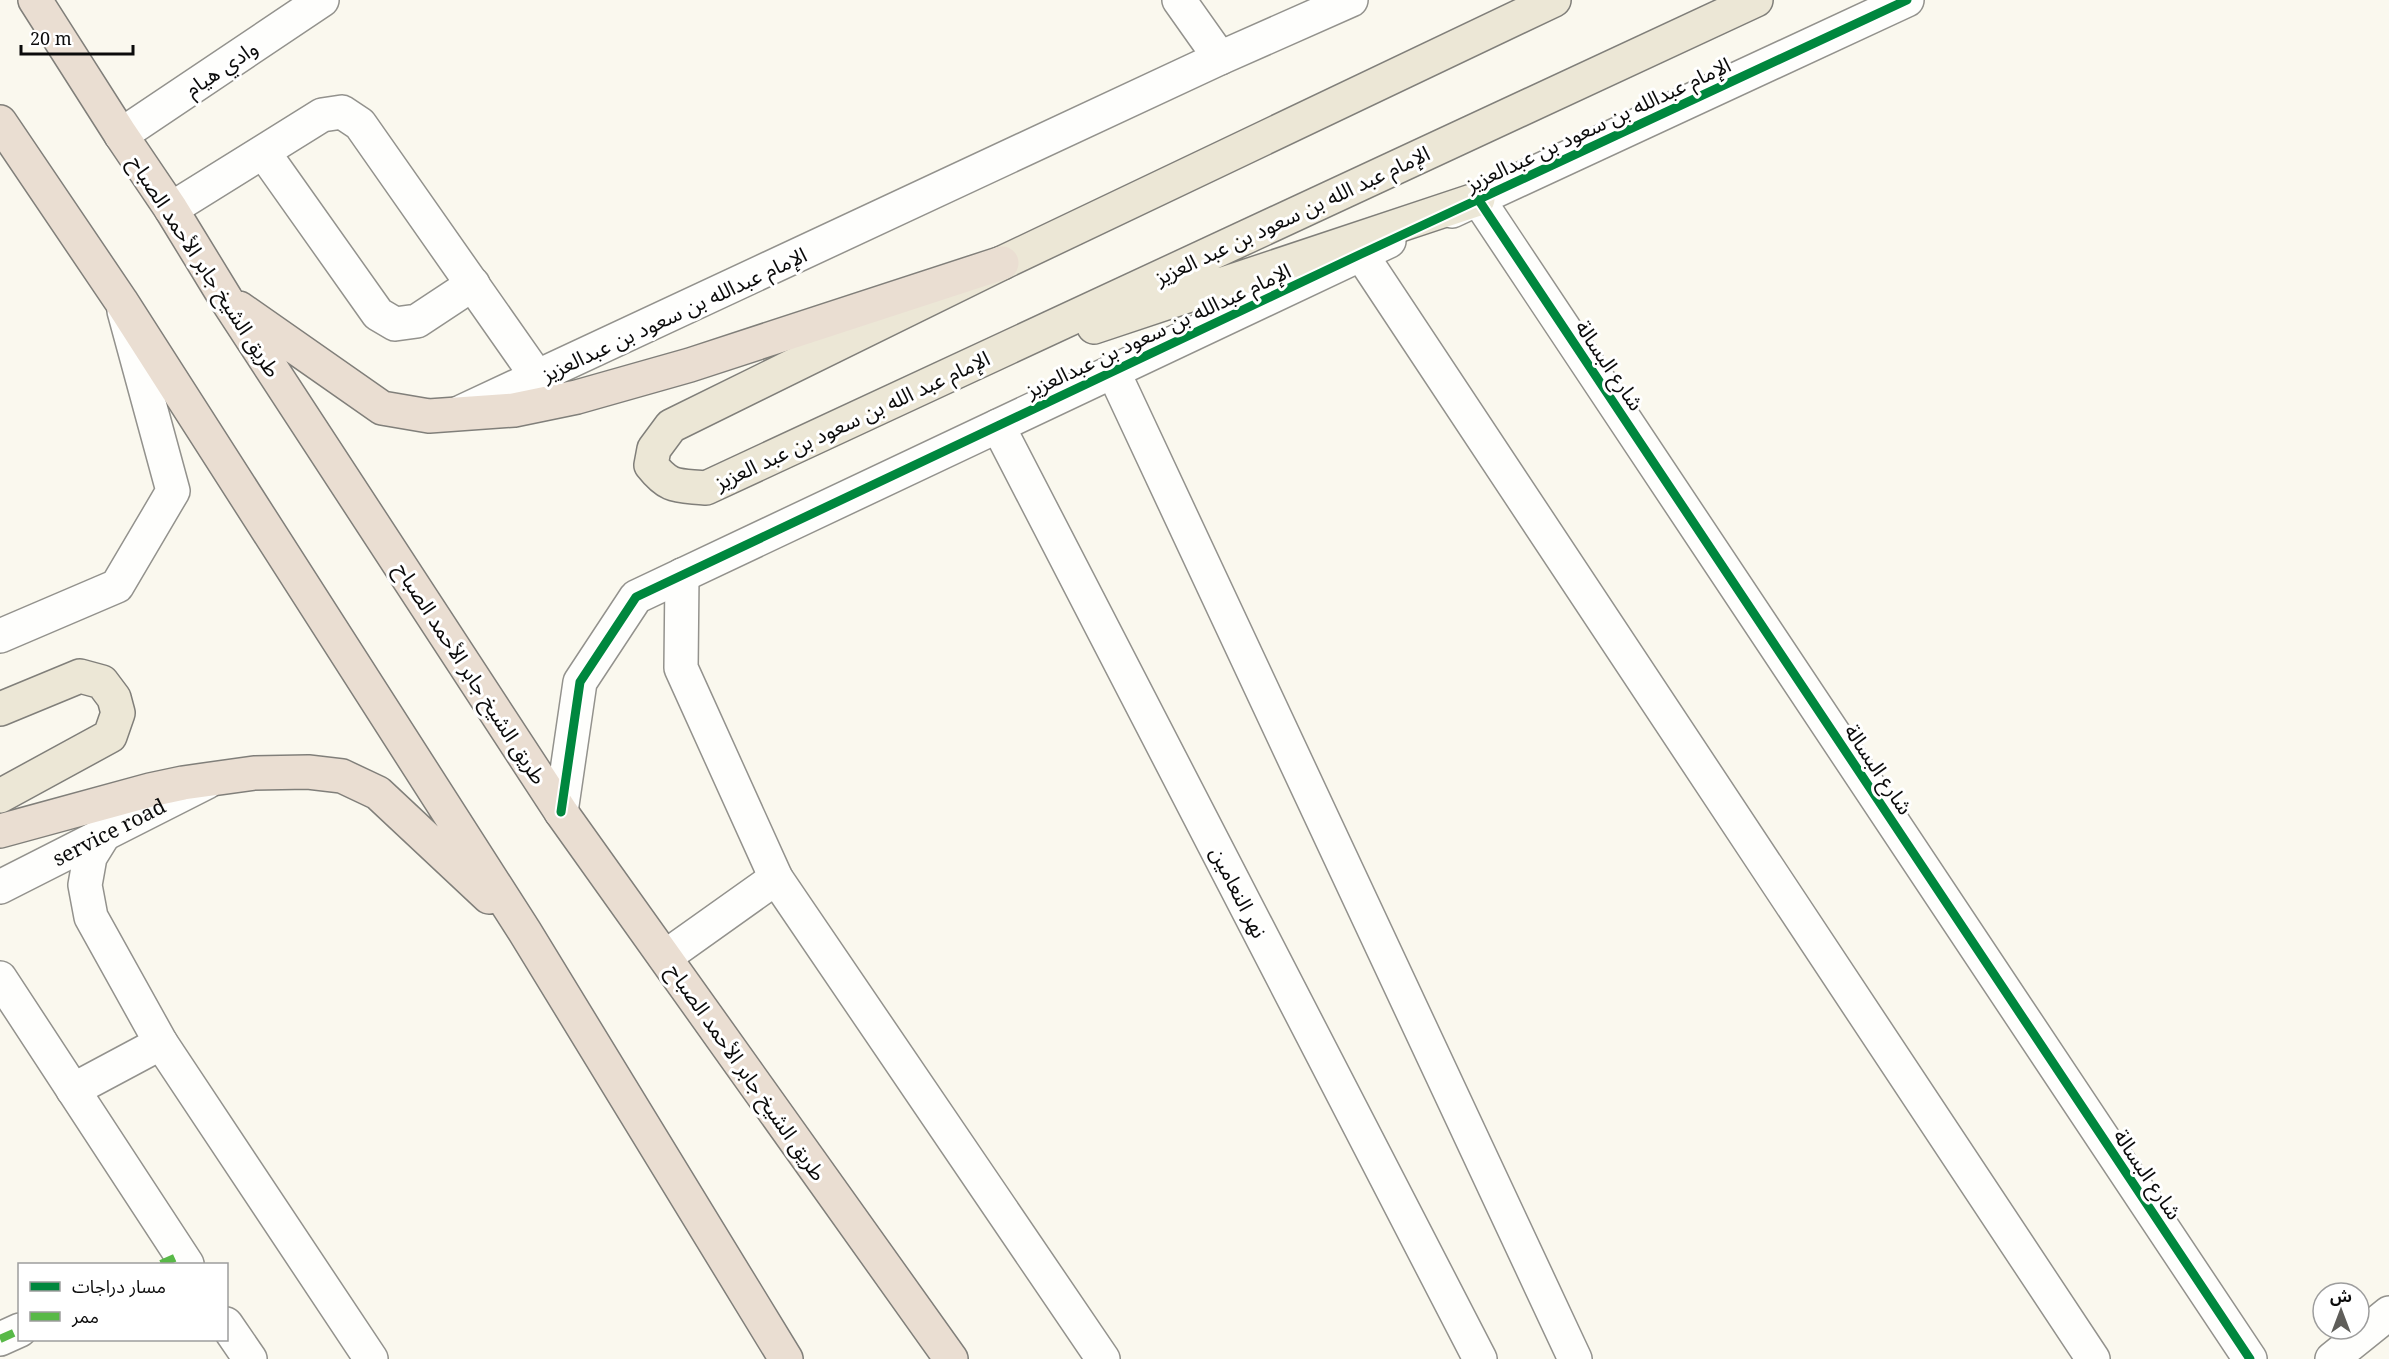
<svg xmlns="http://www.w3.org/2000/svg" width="2389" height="1359" font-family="'Noto Serif','Noto Sans Arabic',serif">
<rect width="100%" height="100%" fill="#faf8ee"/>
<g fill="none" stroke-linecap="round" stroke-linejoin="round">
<defs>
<g id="minor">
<path d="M 1179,0 L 1220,58"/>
<path d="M 121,135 L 322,0"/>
<path d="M 264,153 L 378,314 L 395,324 L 417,321 L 473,284"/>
<path d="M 1478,199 L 2250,1359"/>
<path d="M 171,209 L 322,115 L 342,112 L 360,124 L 538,378"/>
<path d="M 1452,211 L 1907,0"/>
<path d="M 1361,254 L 2093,1359"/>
<path d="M 1113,371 L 1575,1359"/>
<path d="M 459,413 L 1220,58 L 1351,0"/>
<path d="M 998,426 L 1480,1359"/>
<path d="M 682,575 L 681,668 L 776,878 L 1103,1359"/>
<path d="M 0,636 L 117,586 L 173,491 L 124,311"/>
<path d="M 561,812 L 580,682 L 636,597 L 1389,241"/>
<path d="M 103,836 L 90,857 L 85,885 L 91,917 L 161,1043 L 371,1359"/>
<path id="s1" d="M 0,887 L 207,782"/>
<path d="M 665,957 L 776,878"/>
<path d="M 0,978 L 187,1264"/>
<path d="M 73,1090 L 161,1043"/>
<path d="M 226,1324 L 250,1359"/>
<path d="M 0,1339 L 20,1330"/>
<path d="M 2332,1359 L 2389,1313"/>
</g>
<path id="major" d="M 1554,0 L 1002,263 L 671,426 L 654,449 L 651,465 C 670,489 677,485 706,488 L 1756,0
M 1094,327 L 1478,199
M 0,709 L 80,676 L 102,682 L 114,698 L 118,713 L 110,736 L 0,796"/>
<path id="highway" d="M 35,0 L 121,135 L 171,209 L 226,299 L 561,812 L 951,1359
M 0,122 L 121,301 L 525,932 L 786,1359
M 239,308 L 382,408 L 429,416 L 514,410 L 577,397 L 690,365 L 1002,263
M 0,831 L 150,790 L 183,783 L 254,773 L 308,772 L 342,776 L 378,793 L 489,897"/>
</defs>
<!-- minor casing -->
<use href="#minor" stroke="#93928d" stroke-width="36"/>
<!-- major casing -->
<use href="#major" stroke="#807f7a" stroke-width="36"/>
<!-- highway casing -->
<use href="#highway" stroke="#807f7a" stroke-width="36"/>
<!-- minor -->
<use href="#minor" stroke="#fefefc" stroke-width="33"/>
<!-- major -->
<use href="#major" stroke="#ece7d6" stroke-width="33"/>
<!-- highway -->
<use href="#highway" stroke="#eaded2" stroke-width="33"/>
<!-- quiet -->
<path stroke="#58b947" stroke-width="8" stroke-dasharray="15 8" stroke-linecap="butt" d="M 161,1264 L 181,1255
M 0,1339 L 20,1330"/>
<defs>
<path id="cycleway" d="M 1478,199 L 2250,1359
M 561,812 L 580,682 L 636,597 L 1361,254 L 1907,0"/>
</defs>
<!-- cycleway casing -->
<use href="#cycleway" stroke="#fff" stroke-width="13"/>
<!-- cycleway -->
<use href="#cycleway" stroke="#00873e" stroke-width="9"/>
</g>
<g text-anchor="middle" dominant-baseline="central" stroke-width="6" stroke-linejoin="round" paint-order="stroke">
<!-- street labels -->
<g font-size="21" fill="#0b0b0b" stroke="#fff">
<text transform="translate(221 68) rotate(-34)">وادي هيام</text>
<text transform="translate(1598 124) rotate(-25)">الإمام عبدالله بن سعود بن عبدالعزيز</text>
<text transform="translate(1292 215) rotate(-25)">الإمام عبد الله بن سعود بن عبد العزيز</text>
<text transform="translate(205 266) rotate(57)">طريق الشيخ جابر الأحمد الصباح</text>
<text transform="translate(674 314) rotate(-25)">الإمام عبدالله بن سعود بن عبدالعزيز</text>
<text transform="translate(1158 330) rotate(-25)">الإمام عبدالله بن سعود بن عبدالعزيز</text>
<text transform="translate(1610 365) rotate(56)">شارع البسالة</text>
<text transform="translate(852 420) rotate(-25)">الإمام عبد الله بن سعود بن عبد العزيز</text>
<text transform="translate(471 673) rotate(57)">طريق الشيخ جابر الأحمد الصباح</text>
<text transform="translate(1879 769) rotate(56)">شارع البسالة</text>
<text stroke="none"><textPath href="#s1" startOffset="122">service road</textPath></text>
<text transform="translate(1239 892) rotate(63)">نهر النعامين</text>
<text transform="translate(747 1072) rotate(55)">طريق الشيخ جابر الأحمد الصباح</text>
<text transform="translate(2148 1174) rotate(56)">شارع البسالة</text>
</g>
</g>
<!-- legend -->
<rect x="18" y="1263" width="210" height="78" fill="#ffffff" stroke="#9d9d9d" stroke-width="1.5"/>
<rect x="30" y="1282" width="30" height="9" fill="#00873e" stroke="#9d9d9d" stroke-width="1.5"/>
<text x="72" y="1293" font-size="18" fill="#0b0b0b">مسار دراجات</text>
<rect x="30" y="1312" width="30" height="9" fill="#58b947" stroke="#9d9d9d" stroke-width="1.5"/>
<text x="72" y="1323" font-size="18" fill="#0b0b0b">ممر</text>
<!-- north arrow -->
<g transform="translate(2341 1311)"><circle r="28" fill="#ffffff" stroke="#9d9d9d" stroke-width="1.5"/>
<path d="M0-4.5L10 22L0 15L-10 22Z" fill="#5f5e5a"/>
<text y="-9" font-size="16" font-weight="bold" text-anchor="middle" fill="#0b0b0b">ش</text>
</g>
<!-- scale -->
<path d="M21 45v9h112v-9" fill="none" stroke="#0b0b0b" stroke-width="3"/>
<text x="30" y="45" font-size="18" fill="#0b0b0b" stroke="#ffffff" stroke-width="4.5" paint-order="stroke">20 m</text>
</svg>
